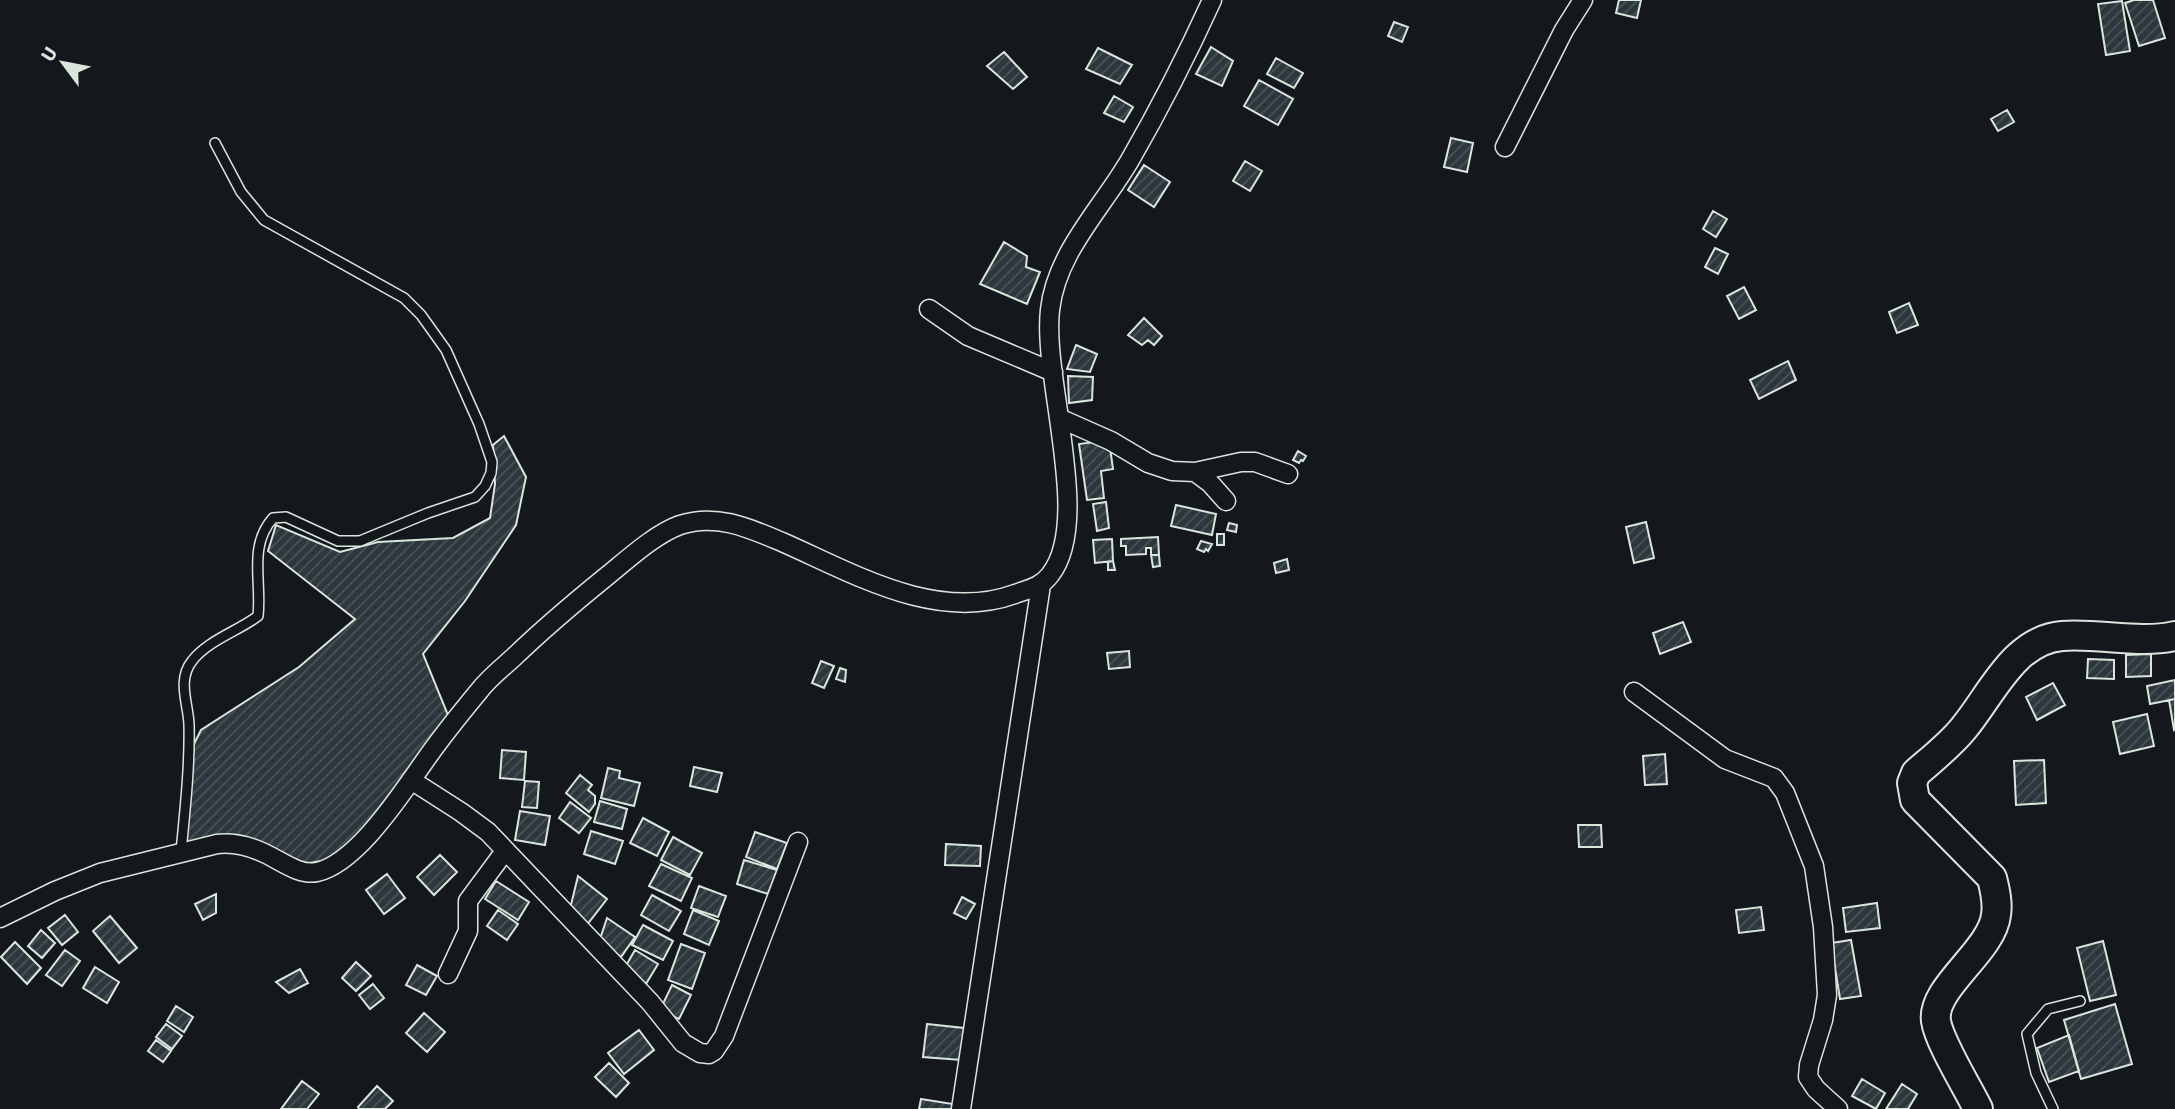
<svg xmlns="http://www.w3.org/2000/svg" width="2175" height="1109" font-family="Signika,sans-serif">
<defs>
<pattern id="building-hatch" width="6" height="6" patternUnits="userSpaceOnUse" patternTransform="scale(1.75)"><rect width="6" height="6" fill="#2c363c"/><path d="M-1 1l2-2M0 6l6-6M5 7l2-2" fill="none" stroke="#4a5358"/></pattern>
</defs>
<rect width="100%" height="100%" fill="#14181c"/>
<!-- building -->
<path fill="url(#building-hatch)" stroke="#d8e6dc" stroke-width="2" d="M 1619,0 L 1641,0 L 1637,18 L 1616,13 Z
M 2134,0 L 2153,0 L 2165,38 L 2139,46 L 2125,3 Z
M 2122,1 L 2130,51 L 2106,55 L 2098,4 Z
M 1394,22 L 1408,27 L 1402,42 L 1388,36 Z
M 1211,47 L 1233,61 L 1222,86 L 1196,74 Z
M 1098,48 L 1132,65 L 1120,84 L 1086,69 Z
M 1004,52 L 1027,77 L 1013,89 L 987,66 Z
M 1276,58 L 1303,73 L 1294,88 L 1267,74 Z
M 1259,80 L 1293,99 L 1278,125 L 1244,106 Z
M 1114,96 L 1133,107 L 1124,122 L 1104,113 Z
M 2007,110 L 2014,122 L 1998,131 L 1991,119 Z
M 1451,138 L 1473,143 L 1467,172 L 1444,167 Z
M 1245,161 L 1262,171 L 1250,191 L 1233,181 Z
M 1144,165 L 1170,182 L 1154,207 L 1128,190 Z
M 1713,211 L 1727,219 L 1716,237 L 1703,229 Z
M 1004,242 L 1027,256 L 1026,267 L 1040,272 L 1027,304 L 980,284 Z
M 1715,248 L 1728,254 L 1718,274 L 1705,267 Z
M 1744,287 L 1756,310 L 1739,319 L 1727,296 Z
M 1909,303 L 1918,325 L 1897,333 L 1889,312 Z
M 1144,318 L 1162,336 L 1154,345 L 1148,340 L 1142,345 L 1128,335 Z
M 1076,345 L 1097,354 L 1090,372 L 1067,369 Z
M 1788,361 L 1796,380 L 1759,399 L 1750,380 Z
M 1068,376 L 1093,377 L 1092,400 L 1069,403 Z
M 504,436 L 526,477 L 516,525 L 465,601 L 423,654 L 450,720 L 372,819 L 334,859 L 297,865 L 216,837 L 185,846 L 191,750 L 201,730 L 299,667 L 355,619 L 268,551 L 276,525 L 340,552 L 378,542 L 453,538 L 490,518 L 495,484 L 493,445 Z
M 1109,440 L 1113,469 L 1101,471 L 1104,498 L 1087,500 L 1079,444 Z
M 1298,451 L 1306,456 L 1303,461 L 1301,460 L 1299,463 L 1293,460 Z
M 1106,502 L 1109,528 L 1097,531 L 1093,504 Z
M 1176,505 L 1216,514 L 1212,535 L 1171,526 Z
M 1646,522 L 1654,558 L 1634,563 L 1626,527 Z
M 1229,523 L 1237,525 L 1236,532 L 1227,530 Z
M 1217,534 L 1224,534 L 1224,545 L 1217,545 Z
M 1158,537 L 1159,555 L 1151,555 L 1151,548 L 1146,548 L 1146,554 L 1126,555 L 1126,546 L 1121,546 L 1121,539 Z
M 1112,539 L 1113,561 L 1095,563 L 1093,540 Z
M 1201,541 L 1212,544 L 1208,551 L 1206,549 L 1204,552 L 1197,549 Z
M 1151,555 L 1159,555 L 1160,566 L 1153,567 Z
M 1287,559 L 1289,570 L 1276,573 L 1274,563 Z
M 1113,561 L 1115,570 L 1108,570 L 1108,562 Z
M 1683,622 L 1691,642 L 1660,654 L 1653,633 Z
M 1129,651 L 1130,667 L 1109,669 L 1107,653 Z
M 2151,654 L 2151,676 L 2126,677 L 2126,655 Z
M 2088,659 L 2114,660 L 2114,679 L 2087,678 Z
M 821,661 L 834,666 L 824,688 L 812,683 Z
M 840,668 L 846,670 L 845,682 L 836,679 Z
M 2175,680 L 2175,699 L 2150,704 L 2147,686 Z
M 2053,683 L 2065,705 L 2037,720 L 2026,697 Z
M 2175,699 L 2175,729 L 2174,730 L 2169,700 Z
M 2147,714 L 2154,746 L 2120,754 L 2113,722 Z
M 502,750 L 526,752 L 524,780 L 500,778 Z
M 1665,754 L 1667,784 L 1645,785 L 1643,756 Z
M 2044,760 L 2046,803 L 2016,805 L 2014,761 Z
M 694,767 L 722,773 L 717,792 L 690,786 Z
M 608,768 L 620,771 L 619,778 L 640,783 L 634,806 L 601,798 Z
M 580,775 L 592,785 L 588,790 L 595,796 L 595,804 L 589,812 L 566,793 Z
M 525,781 L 539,782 L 537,808 L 522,807 Z
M 600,801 L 627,809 L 622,829 L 594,822 Z
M 570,802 L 591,818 L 579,833 L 559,818 Z
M 520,811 L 550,816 L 545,845 L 515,840 Z
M 643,818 L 669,832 L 657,856 L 630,843 Z
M 1578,825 L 1601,825 L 1602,847 L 1579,847 Z
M 591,831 L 623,841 L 615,864 L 584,854 Z
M 755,832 L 787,843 L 777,869 L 746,857 Z
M 673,837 L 702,853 L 690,875 L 661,860 Z
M 946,844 L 981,846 L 980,866 L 945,865 Z
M 440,855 L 457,872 L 434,895 L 417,877 Z
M 744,860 L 777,870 L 768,894 L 737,884 Z
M 661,864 L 692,878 L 681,901 L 649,886 Z
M 387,874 L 405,898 L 384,914 L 366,890 Z
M 578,876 L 607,899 L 586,926 L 569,913 Z
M 496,881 L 529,902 L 518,920 L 485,899 Z
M 699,886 L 726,896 L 718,917 L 691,908 Z
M 216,894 L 216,913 L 203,920 L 195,904 Z
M 652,895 L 681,911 L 669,931 L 641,915 Z
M 962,897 L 975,904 L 966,919 L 954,913 Z
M 1877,903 L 1880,928 L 1846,932 L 1843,908 Z
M 1761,907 L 1764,930 L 1739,933 L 1736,910 Z
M 498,910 L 518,924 L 507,940 L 487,926 Z
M 693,910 L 719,921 L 709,945 L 684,934 Z
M 65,915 L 78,932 L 62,945 L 48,928 Z
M 110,916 L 137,948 L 119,963 L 93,931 Z
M 607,918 L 635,937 L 621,957 L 599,942 Z
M 643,925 L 673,941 L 663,960 L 632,945 Z
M 41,930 L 55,943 L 42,958 L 28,946 Z
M 1851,940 L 1861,996 L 1840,999 L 1831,943 Z
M 2103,941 L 2116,995 L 2090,1001 L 2077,948 Z
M 15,942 L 41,968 L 27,984 L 1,957 Z
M 681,944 L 705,953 L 692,989 L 668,980 Z
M 65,950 L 80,961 L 62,986 L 46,975 Z
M 635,950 L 658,964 L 646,984 L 623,971 Z
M 356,962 L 371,976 L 356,991 L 342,978 Z
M 417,965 L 437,976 L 426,995 L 406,985 Z
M 95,967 L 119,982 L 107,1003 L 83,988 Z
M 300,969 L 308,983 L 289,993 L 276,982 Z
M 373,984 L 384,998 L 370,1009 L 359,995 Z
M 672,985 L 691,995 L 679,1019 L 660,1010 Z
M 2115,1004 L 2132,1064 L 2081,1079 L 2064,1020 Z
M 176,1006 L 193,1017 L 184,1032 L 167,1021 Z
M 424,1013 L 445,1032 L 427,1052 L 406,1033 Z
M 166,1024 L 182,1036 L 172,1049 L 156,1037 Z
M 927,1024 L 964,1028 L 961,1060 L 923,1057 Z
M 639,1030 L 654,1050 L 624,1074 L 608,1053 Z
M 2069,1035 L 2079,1071 L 2049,1082 L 2037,1048 Z
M 156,1040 L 171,1051 L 163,1062 L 148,1051 Z
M 609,1063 L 629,1083 L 616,1097 L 595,1077 Z
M 1862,1079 L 1885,1093 L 1876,1109 L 1852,1096 Z
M 302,1081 L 319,1094 L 307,1109 L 281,1109 Z
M 1902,1084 L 1917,1094 L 1908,1109 L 1886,1109 Z
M 377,1086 L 393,1101 L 385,1109 L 359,1109 L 358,1107 Z
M 921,1099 L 959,1105 L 958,1109 L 919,1109 Z"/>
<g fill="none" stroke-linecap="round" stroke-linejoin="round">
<defs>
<path id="service" d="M 181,852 C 185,810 190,766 189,724 C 188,703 177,680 192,661 C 207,641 238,631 258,616 C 262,582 248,546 273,518 L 286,517 L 338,541 L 360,541 L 428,513 L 475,497 L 485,486 L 491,473 L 492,462 L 479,424 L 446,350 L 421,315 L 404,298 L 264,220 L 241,192 L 215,143
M 2053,1109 L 2036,1073 L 2027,1034 L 2048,1009 L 2080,1001"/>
<path id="minor" d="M 1505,147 L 1564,30 L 1583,0
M 929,309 L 968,336 L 1053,372
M 1059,418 L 1111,441 L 1148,463 L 1172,471 L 1195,472 L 1241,462 L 1255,462 L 1288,474
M 1195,472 L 1210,483 L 1226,501
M 1634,692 L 1725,759 L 1774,778 L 1785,793 L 1814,866 L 1823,927 L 1827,995 L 1823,1020 L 1809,1065 L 1808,1077 L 1816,1089 L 1838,1109
M 411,780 L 461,812 L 488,832 L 650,1002 L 683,1043 L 700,1053 L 709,1054 L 714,1051 L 724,1036 L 798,842
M 0,918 L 55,891 L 100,873 L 217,844 C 234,842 249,846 264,853 C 280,860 299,876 317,872 C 357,863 401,794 424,762 C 441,737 460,714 479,691 C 489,678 502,668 514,657 C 544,628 575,602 607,576 C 628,559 655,534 680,525 C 716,513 749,528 782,542 C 853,573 936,623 1015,594 C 1029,589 1041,587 1050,575 C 1093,521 1042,379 1050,310 C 1056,253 1102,208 1130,160 C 1160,108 1187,55 1212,0
M 448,974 L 468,931 L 468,901 L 505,851
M 961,1109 L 1041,585"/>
<path id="trunk" d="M 1978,1109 C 1968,1088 1939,1042 1936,1021 C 1931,988 1992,951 1996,915 C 1998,903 1995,890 1992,878 L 1915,800 L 1912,783 L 1916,773 C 1932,759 1950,745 1963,729 C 1991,696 2013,640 2062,636 C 2098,633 2140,644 2175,636"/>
</defs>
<!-- service casing -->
<use href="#service" stroke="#d8e6dc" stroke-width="12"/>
<!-- minor casing -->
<use href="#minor" stroke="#d8e6dc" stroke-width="21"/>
<!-- trunk casing -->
<use href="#trunk" stroke="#d8e6dc" stroke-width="32"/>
<!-- service -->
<use href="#service" stroke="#14181c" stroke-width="9"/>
<!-- minor -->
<use href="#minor" stroke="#14181c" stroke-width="18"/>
<!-- trunk -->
<use href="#trunk" stroke="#14181c" stroke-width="28"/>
</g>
<!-- north arrow -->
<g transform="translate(63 63) rotate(302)" stroke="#14181c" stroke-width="5" paint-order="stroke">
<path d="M0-5L12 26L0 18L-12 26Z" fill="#d8e6dc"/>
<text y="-10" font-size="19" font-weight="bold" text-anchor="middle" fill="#d8e6dc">U</text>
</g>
</svg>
